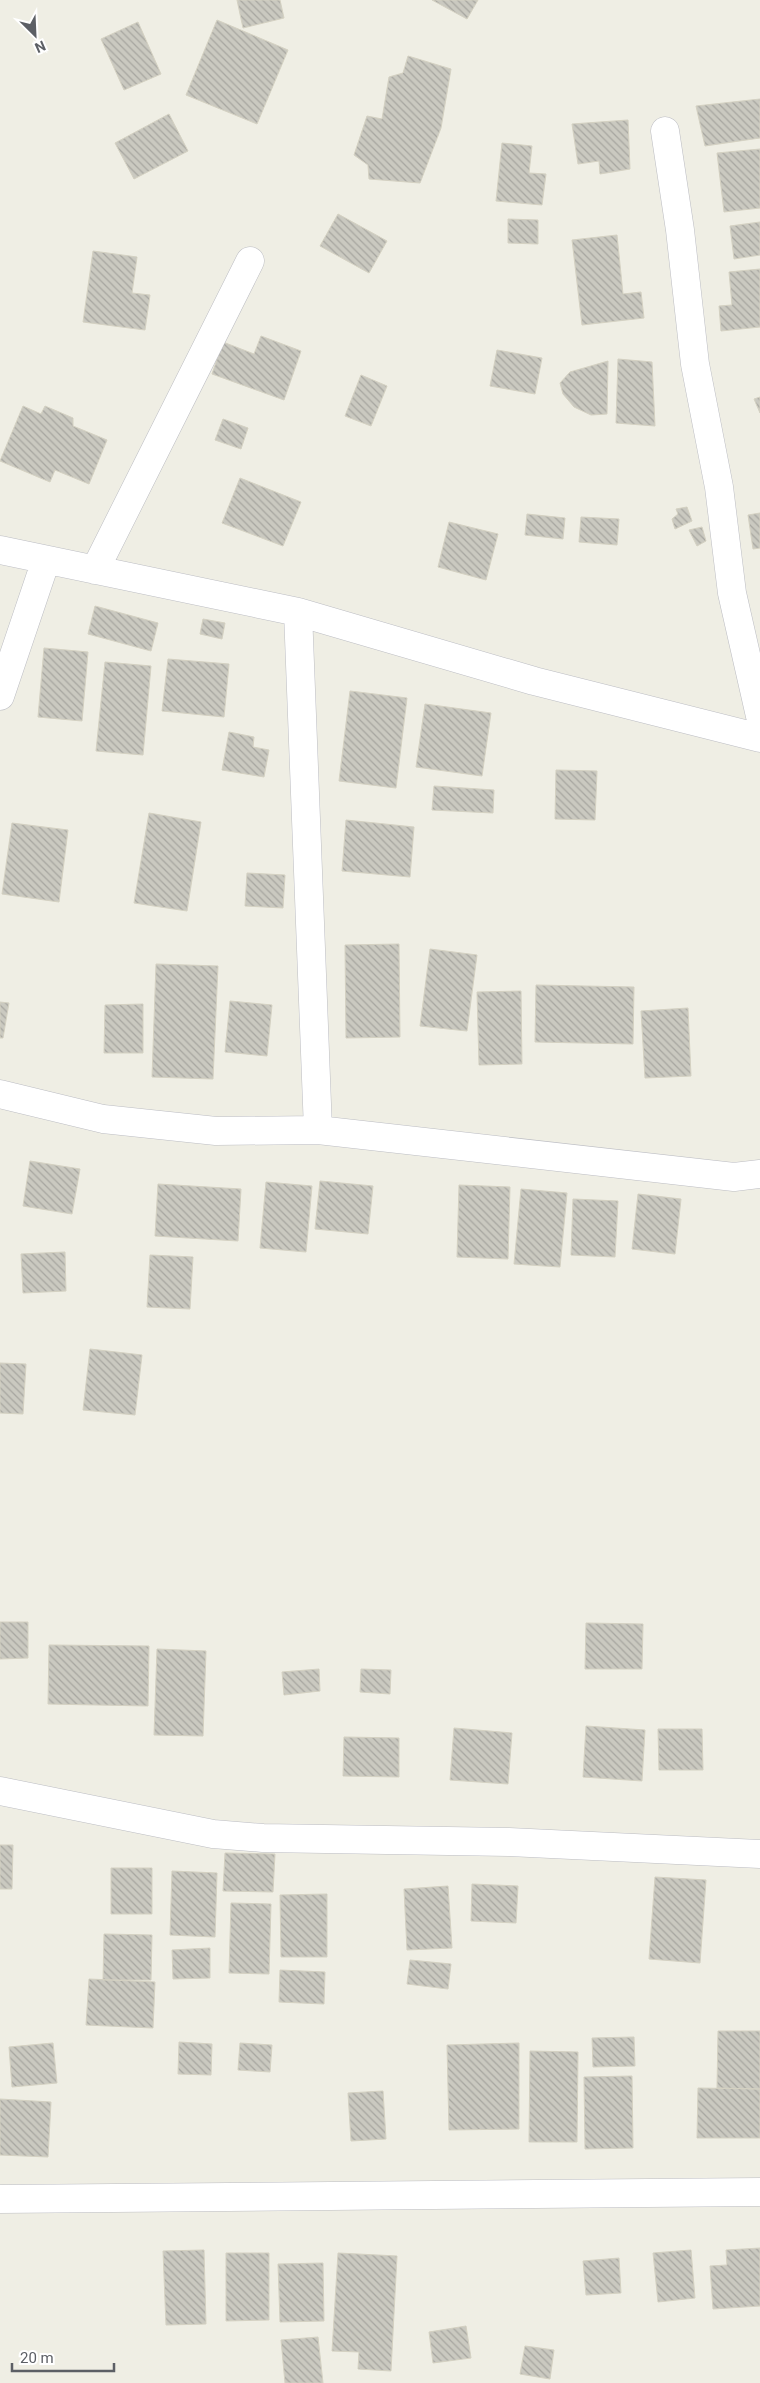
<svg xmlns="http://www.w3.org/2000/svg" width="760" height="2383" font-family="Roboto,sans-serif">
<defs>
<pattern id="building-back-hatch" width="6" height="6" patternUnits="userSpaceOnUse" patternTransform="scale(1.25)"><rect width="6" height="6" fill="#cac9c0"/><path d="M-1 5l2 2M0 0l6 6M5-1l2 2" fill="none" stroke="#a7a6a0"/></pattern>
</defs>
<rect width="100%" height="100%" fill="#efeee4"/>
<!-- building -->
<path fill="url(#building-back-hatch)" stroke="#d4d1c2" d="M 237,0 L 280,0 L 284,18 L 243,28 Z
M 432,0 L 478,0 L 467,19 Z
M 217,20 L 288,50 L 257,124 L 186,95 Z
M 138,22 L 161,74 L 124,90 L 101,39 Z
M 408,56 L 451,69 L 441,128 L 420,183 L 369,179 L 368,165 L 354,155 L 367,116 L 382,119 L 389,77 L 403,73 Z
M 760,99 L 760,138 L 705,146 L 696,106 Z
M 169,114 L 188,151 L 134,179 L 115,143 Z
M 628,120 L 630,169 L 600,174 L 599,161 L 578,164 L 572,124 Z
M 502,143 L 532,146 L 529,173 L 546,174 L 542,205 L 496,201 Z
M 760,149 L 760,208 L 724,212 L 717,153 Z
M 338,214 L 387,241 L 369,273 L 320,246 Z
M 508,219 L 538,220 L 538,244 L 508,243 Z
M 760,222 L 760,255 L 734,259 L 730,226 Z
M 617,235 L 623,294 L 641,292 L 644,318 L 582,325 L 572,240 Z
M 93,251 L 137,257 L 132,293 L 150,295 L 145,330 L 83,322 Z
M 760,269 L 760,327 L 721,331 L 719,306 L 732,305 L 729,272 Z
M 261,336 L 301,351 L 284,400 L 212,374 L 223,342 L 254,354 Z
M 497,350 L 542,358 L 535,394 L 490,386 Z
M 618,359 L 652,362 L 655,426 L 616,423 Z
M 608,361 L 607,414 L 591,415 L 574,407 L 563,394 L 560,383 L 570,372 Z
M 361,375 L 387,386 L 371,426 L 345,416 Z
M 760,397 L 760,413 L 754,399 Z
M 23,406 L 41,414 L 45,406 L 73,418 L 73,426 L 107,440 L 89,484 L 55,470 L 50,482 L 0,461 Z
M 223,419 L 248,428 L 241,449 L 215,440 Z
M 240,478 L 301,502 L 283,546 L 222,523 Z
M 687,507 L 692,521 L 675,529 L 672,519 L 678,514 L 676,509 Z
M 760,513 L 760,548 L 753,549 L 748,515 Z
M 527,514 L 565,518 L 563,539 L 525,535 Z
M 581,517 L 619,519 L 617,545 L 579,542 Z
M 449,522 L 498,534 L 486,580 L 438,567 Z
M 702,527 L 706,541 L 697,546 L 689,530 Z
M 95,606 L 158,623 L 151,651 L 88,634 Z
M 203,619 L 225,623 L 222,639 L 200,634 Z
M 44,648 L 88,652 L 82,721 L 38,717 Z
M 168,659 L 229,664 L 224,717 L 162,711 Z
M 105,662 L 151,666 L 143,755 L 96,751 Z
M 350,691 L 407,698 L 396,788 L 339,781 Z
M 425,704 L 491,713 L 482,776 L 416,767 Z
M 229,732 L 254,737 L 253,747 L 269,750 L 264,777 L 222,770 Z
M 556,770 L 597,771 L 595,820 L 555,819 Z
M 434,786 L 494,790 L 493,813 L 432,810 Z
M 149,813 L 201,822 L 187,911 L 134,903 Z
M 346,820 L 414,827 L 410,877 L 342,871 Z
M 12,823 L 68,830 L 59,902 L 2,894 Z
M 247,873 L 285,875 L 283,908 L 245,906 Z
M 399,944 L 400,1037 L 346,1038 L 345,945 Z
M 430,949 L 477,955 L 467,1031 L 420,1026 Z
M 156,964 L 218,966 L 213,1079 L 152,1077 Z
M 536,985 L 634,987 L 633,1044 L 535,1042 Z
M 521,991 L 522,1064 L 479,1065 L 477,992 Z
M 230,1001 L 272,1005 L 267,1056 L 225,1052 Z
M 0,1002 L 9,1003 L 3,1038 L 0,1038 Z
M 143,1004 L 143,1053 L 104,1053 L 105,1005 Z
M 688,1008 L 691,1076 L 645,1078 L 641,1011 Z
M 30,1161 L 80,1169 L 72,1214 L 23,1206 Z
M 320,1181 L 373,1186 L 368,1234 L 315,1229 Z
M 266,1182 L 312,1186 L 306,1252 L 260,1248 Z
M 158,1184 L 241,1189 L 238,1241 L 155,1236 Z
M 459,1185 L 510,1187 L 508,1259 L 457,1257 Z
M 521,1189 L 567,1193 L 560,1267 L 514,1264 Z
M 638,1194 L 681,1199 L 675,1254 L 632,1249 Z
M 573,1199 L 618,1201 L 615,1257 L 571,1255 Z
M 65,1252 L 66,1291 L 23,1293 L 21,1254 Z
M 150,1255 L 193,1257 L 190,1309 L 147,1307 Z
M 90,1349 L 142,1355 L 135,1415 L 83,1410 Z
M 0,1363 L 26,1364 L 23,1414 L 0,1413 Z
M 0,1622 L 28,1622 L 28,1658 L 0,1659 Z
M 586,1623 L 643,1624 L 642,1669 L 585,1669 Z
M 49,1645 L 149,1646 L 148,1706 L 48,1704 Z
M 157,1649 L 206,1651 L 203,1736 L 154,1735 Z
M 319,1669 L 320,1691 L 284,1695 L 282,1672 Z
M 361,1669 L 391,1670 L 390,1694 L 360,1692 Z
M 586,1726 L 645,1730 L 642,1781 L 583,1777 Z
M 454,1728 L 512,1733 L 508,1784 L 450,1780 Z
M 658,1729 L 702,1729 L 703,1770 L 659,1770 Z
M 344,1737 L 399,1738 L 399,1777 L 343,1776 Z
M 0,1845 L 13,1845 L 12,1889 L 0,1889 Z
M 225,1853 L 275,1854 L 273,1892 L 223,1891 Z
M 111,1868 L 152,1868 L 152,1914 L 111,1914 Z
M 172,1871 L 217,1873 L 215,1937 L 170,1935 Z
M 655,1877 L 706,1880 L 700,1963 L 649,1959 Z
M 472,1884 L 518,1886 L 516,1923 L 471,1921 Z
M 448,1886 L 452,1948 L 407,1950 L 404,1889 Z
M 327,1894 L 327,1957 L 281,1957 L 280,1895 Z
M 231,1903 L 271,1904 L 269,1974 L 229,1973 Z
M 104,1934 L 152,1935 L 151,1980 L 103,1980 Z
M 210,1948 L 210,1978 L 173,1979 L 172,1950 Z
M 410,1960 L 451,1964 L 448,1989 L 407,1984 Z
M 280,1970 L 325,1972 L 324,2004 L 279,2002 Z
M 89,1979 L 155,1982 L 153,2028 L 86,2025 Z
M 718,2031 L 760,2031 L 760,2089 L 717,2088 Z
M 634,2037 L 635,2066 L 593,2067 L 592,2038 Z
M 179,2042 L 212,2044 L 211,2075 L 178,2074 Z
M 53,2043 L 57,2083 L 12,2087 L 9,2047 Z
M 240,2043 L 272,2045 L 270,2072 L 238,2070 Z
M 519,2043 L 519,2129 L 449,2130 L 447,2045 Z
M 530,2051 L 578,2052 L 577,2142 L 529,2142 Z
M 632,2076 L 633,2148 L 585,2149 L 584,2077 Z
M 698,2088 L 760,2089 L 760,2138 L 697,2138 Z
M 383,2091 L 386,2139 L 351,2141 L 348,2093 Z
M 0,2099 L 51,2102 L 48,2157 L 0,2155 Z
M 760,2248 L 760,2306 L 713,2309 L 710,2266 L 727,2265 L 726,2250 Z
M 204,2250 L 206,2324 L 166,2325 L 163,2251 Z
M 691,2250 L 695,2298 L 658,2302 L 653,2253 Z
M 226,2253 L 269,2253 L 269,2320 L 226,2321 Z
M 338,2253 L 397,2256 L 391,2371 L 358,2369 L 359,2352 L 332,2351 Z
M 619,2258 L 621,2293 L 586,2295 L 583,2261 Z
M 323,2263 L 324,2321 L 280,2322 L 278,2264 Z
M 466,2326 L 471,2358 L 433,2363 L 429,2332 Z
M 318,2337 L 323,2383 L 285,2383 L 281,2340 Z
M 525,2346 L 554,2350 L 550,2379 L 520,2374 Z"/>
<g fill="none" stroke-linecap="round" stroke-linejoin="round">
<defs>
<path id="street" d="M 665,131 L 680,230 L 695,364 L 719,487 L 732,593 L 760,716
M 0,550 L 298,612 L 534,681 L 760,738
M 95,570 L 250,261
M 298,612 L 318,1130
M 0,696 L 46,560
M 0,1094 L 103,1119 L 216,1131 L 318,1130 L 734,1177 L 760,1174
M 0,1791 L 213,1834 L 263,1838 L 509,1842 L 760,1854
M 0,2199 L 760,2192"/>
</defs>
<!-- street casing -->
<use href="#street" stroke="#bcbdc3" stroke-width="29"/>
<!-- street -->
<use href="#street" stroke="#fff" stroke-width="28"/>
</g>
<!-- north arrow -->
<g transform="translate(35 35) rotate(156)" stroke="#ffffff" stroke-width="4" paint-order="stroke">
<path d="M0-4L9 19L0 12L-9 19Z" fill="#5c5f65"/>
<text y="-8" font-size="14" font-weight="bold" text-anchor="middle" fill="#5c5f65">N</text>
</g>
<!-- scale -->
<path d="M12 2363v8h102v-8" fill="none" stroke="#5c5f65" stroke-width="2.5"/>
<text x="20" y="2363" font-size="15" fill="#5c5f65" stroke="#ffffff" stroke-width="4" paint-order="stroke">20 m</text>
</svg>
